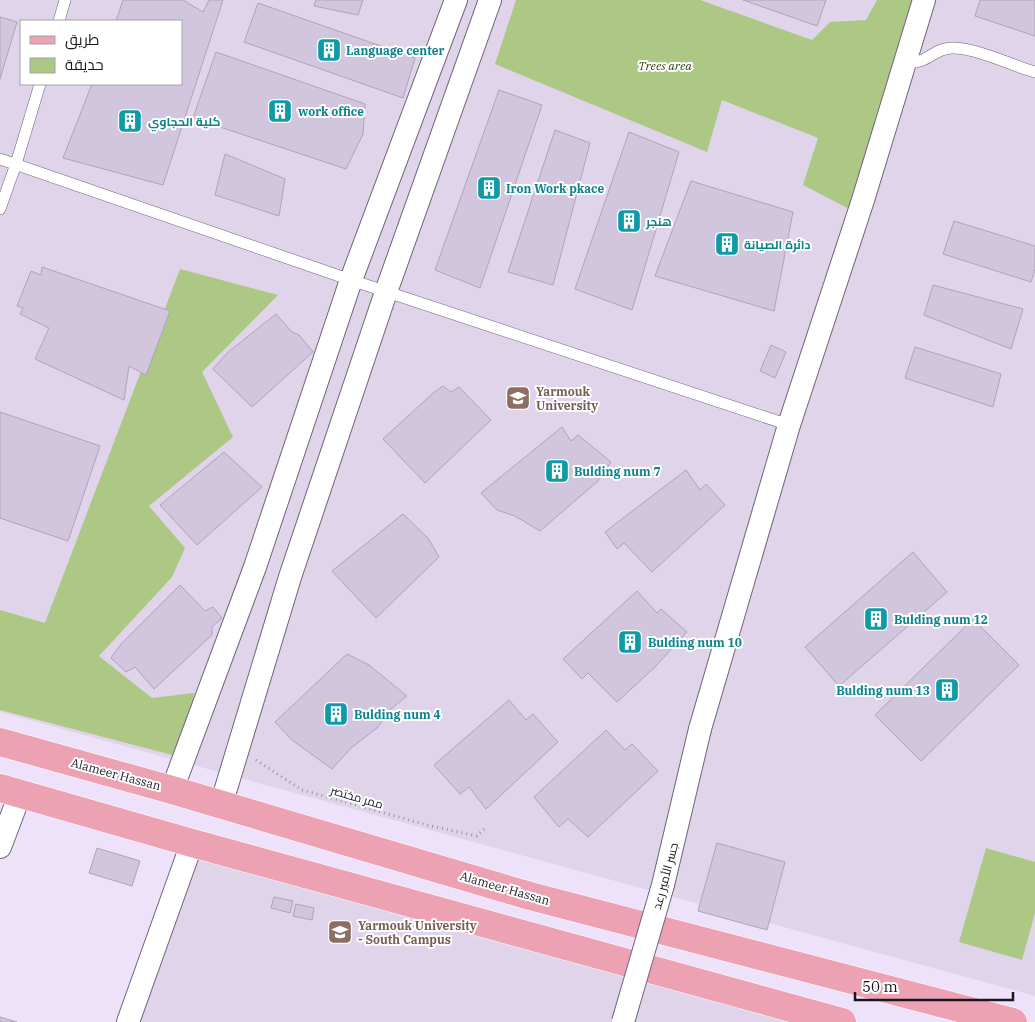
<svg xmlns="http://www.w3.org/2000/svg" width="1035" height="1022" font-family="'IBM Plex Serif',Cairo,serif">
<rect width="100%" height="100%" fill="#eee2fb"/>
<!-- education -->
<path fill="#dfd4e9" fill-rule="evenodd" d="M 0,0 L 1035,0 L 1035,996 L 0,712 ZM 21,21 L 181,21 L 181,84 L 21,84 Z
M 192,843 L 850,1022 L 128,1022 Z"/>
<!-- green -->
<path fill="#adc785" d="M 516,0 L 700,0 L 812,40 L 830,22 L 866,20 L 877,0 L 916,0 L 855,212 L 803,185 L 818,138 L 722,100 L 707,152 L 495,64 Z
M 180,269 L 278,295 L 202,372 L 233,437 L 149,506 L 185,548 L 172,577 L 99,656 L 152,698 L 194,693 L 184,758 L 0,710 L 0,610 L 45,623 Z
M 986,848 L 1035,862 L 1035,913 L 1022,960 L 959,942 Z"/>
<!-- building -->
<path fill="#d2c6df" stroke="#aea3ba" d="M 123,0 L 183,0 L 203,12 L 209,0 L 223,0 L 163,185 L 63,158 L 92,84 L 181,84 L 181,21 L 116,21 Z
M 316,0 L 363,0 L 358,15 L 314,6 Z
M 743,0 L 826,0 L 817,26 Z
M 980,0 L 1035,0 L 1035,36 L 975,16 Z
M 258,3 L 415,58 L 403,98 L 244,42 Z
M 0,17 L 17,22 L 0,79 Z
M 216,52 L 365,104 L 363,134 L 346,169 L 193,118 Z
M 499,90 L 542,105 L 480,288 L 435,270 Z
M 555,130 L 590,143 L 553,285 L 508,272 Z
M 629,132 L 679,152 L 632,310 L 575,289 Z
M 225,154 L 285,179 L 279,216 L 215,195 Z
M 691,181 L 793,212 L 774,311 L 655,276 Z
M 954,221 L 1035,246 L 1035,269 L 1031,282 L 943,254 Z
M 42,267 L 170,311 L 146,375 L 129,366 L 124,400 L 35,359 L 49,328 L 20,314 L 23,308 L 17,306 L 31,271 L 41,275 Z
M 933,285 L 1023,309 L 1011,349 L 924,315 Z
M 276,314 L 292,332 L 299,335 L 313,352 L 252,407 L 213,369 L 227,353 Z
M 771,345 L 786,352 L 775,378 L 760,371 Z
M 915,347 L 1001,374 L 993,407 L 905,378 Z
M 443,386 L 451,392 L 459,387 L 491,420 L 425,483 L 383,439 L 433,393 Z
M 0,412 L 100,446 L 68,541 L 0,518 Z
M 562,427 L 571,441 L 578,435 L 611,462 L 598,481 L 540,531 L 515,516 L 497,510 L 481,493 Z
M 224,452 L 262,487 L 197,545 L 160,505 Z
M 686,470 L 700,490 L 706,484 L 725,505 L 652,572 L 624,543 L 617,549 L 605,532 Z
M 403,514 L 428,538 L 439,557 L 376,618 L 332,571 Z
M 913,552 L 947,592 L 839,686 L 805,647 Z
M 180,585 L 205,611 L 213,607 L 222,618 L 212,627 L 212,635 L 154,689 L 135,667 L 126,672 L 111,658 L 121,644 Z
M 637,591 L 657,613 L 661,609 L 687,632 L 655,667 L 617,702 L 588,673 L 582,679 L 563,659 Z
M 973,619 L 1019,665 L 921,761 L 875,715 Z
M 347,654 L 369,665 L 407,696 L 391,709 L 377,728 L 351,748 L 332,769 L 292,740 L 275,722 Z
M 509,700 L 526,720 L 533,714 L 558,742 L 486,809 L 469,787 L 460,794 L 434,765 Z
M 606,730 L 625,750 L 632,744 L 658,771 L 588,837 L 568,819 L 559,827 L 534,797 Z
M 717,843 L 785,862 L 767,930 L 698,911 Z
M 97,848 L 140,861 L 132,886 L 89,873 Z
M 274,897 L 293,901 L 290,913 L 271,908 Z
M 296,904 L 314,908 L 312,920 L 293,916 Z
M 0,1017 L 17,1022 L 0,1022 Z"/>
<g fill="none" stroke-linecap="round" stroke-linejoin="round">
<defs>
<path id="service" d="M 59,21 L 65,0
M 905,62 C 928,65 933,48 952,48 C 978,48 1010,65 1035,72
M 0,159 L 351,280 L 789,425
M 0,209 L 16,164 L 40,84"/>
<path id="minor" d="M 700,729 L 789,425 L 863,200 L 924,0
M 172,790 L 255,567 L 351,280 L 456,0
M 221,805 L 290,577 L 386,292 L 490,0
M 0,847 L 20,794
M 128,1022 L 192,843"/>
<path id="primary" d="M 0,742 L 172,790 L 530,896 L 1013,1022
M 0,788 L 192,843 L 842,1022"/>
</defs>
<!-- service casing -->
<use href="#service" stroke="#6f647a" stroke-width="12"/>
<!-- minor casing -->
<use href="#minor" stroke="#6f647a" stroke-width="24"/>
<!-- primary casing -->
<use href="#primary" stroke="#fff" stroke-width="29"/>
<!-- path -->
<path stroke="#9c93a6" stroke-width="3" stroke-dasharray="1 4" stroke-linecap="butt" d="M 256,760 L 302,790 L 431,826 L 477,836 L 485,828"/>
<!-- service -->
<use href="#service" stroke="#fff" stroke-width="11"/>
<!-- minor -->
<use href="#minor" stroke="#fff" stroke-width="22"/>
<!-- primary -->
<use href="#primary" stroke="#eca2b2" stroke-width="28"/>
<defs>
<path id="minor-bridge" d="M 623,1022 L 663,885 L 700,729"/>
</defs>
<!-- minor-bridge casing -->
<use href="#minor-bridge" stroke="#6f647a" stroke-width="24" stroke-linecap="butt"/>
<!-- minor-bridge -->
<use href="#minor-bridge" stroke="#fff" stroke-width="22"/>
</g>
<!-- icons -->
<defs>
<symbol id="building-square" viewBox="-11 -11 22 22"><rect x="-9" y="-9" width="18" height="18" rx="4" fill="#0f9aa8" stroke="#fff"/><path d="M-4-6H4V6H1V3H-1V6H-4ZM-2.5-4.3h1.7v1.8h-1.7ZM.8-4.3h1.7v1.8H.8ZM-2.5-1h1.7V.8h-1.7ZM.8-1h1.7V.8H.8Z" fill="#fff"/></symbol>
<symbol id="university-square" viewBox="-11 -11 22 22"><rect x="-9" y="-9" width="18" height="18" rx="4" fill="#8d6e63" stroke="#fff"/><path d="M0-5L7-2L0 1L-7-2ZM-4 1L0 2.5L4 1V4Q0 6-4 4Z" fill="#fff"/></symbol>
</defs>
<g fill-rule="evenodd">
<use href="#building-square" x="315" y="36" width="28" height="28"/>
<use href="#building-square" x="266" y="97" width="28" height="28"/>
<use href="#building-square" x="116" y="107" width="28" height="28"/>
<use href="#building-square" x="475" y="174" width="28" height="28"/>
<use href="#building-square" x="615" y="207" width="28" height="28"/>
<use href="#building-square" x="713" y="230" width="28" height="28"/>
<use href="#university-square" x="504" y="384" width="28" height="28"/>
<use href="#building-square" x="543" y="457" width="28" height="28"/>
<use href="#building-square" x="862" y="605" width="28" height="28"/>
<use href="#building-square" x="616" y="628" width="28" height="28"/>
<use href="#building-square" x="933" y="676" width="28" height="28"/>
<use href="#building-square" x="322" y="700" width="28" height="28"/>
<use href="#university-square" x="326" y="918" width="28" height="28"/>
</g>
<g text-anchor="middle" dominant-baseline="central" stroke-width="4" stroke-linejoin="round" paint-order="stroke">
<!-- culture labels -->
<g font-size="12" font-weight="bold" fill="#0d838f" stroke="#fff" text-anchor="start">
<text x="346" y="50">Language center</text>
<text x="298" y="111">work office</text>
<text x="148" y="121">كلية الحجاوي</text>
<text x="506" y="188">Iron Work pkace</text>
<text x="646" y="221">هنجر</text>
<text x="744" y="244">دائرة الصيانة</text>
<text x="574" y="471">Bulding num 7</text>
<text x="894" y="619">Bulding num 12</text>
<text x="648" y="642">Bulding num 10</text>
<text x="930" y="690" text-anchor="end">Bulding num 13</text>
<text x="354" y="714">Bulding num 4</text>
</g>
<!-- park labels -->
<g font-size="12" font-style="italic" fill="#32430f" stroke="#fff">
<text x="665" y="65">Trees area</text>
</g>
<!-- education labels -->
<g font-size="12" font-weight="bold" fill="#785e54" stroke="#fff" text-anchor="start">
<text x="536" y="391">Yarmouk<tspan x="536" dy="14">University</tspan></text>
<text x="358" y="925">Yarmouk University<tspan x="358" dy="14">- South Campus</tspan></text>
</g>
<!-- street labels -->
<g font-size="12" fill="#1b1720" stroke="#fff">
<text transform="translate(116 774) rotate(15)">Alameer Hassan</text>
<text transform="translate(357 797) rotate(16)">ممر مختصر</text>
<text transform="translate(665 876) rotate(-75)">جسر الأمير رعد</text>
<text transform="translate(505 888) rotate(16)">Alameer Hassan</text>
</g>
</g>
<!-- legend -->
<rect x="20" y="20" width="162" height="65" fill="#ffffff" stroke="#a4a2a6"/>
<rect x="30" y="36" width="25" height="8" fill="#eca2b2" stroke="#a4a2a6"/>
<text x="65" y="45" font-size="15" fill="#1b1720">طريق</text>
<rect x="30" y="58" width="25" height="15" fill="#adc785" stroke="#a4a2a6"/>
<text x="65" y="70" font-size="15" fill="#1b1720">حديقة</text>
<!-- scale -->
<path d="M855 992v8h158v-8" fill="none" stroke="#1b1720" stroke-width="2.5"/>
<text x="862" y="992" font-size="15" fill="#1b1720" stroke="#ffffff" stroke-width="4" paint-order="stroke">50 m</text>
</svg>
